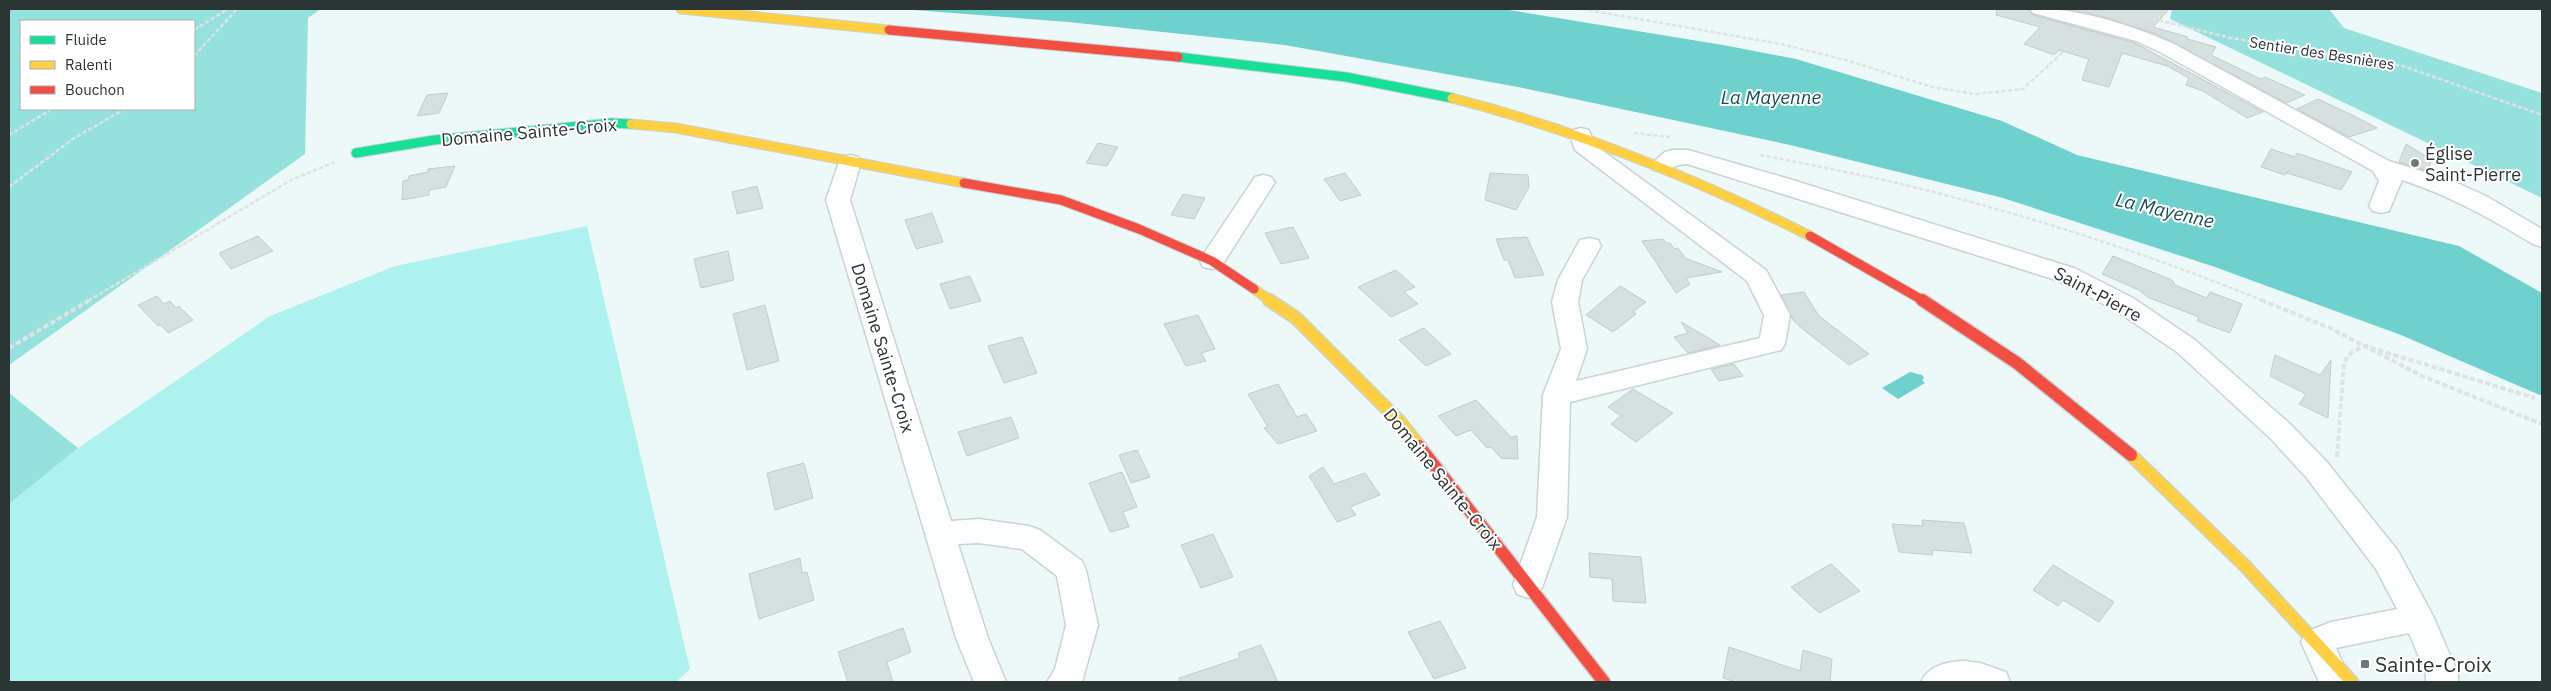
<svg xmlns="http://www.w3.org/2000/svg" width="2551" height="691" font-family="'IBM Plex Sans',sans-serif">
<rect width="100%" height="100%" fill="#edf9f8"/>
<!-- green -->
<path fill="#adf2ee" d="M 587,226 L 690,669 L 676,682 L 9,682 L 9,504 L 78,448 L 270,316 L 395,266 Z"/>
<!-- forest -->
<path fill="#94e1de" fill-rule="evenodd" d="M 9,9 L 321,9 L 308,18 L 305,154 L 9,365 ZM 21,21 L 194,21 L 194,109 L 21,109 Z
M 2172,9 L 2329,9 L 2344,28 L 2542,93 L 2542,198 L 2170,19 Z
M 9,393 L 78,448 L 9,504 Z"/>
<!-- water -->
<path fill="#6fd1cd" d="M 901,9 L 1503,9 L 1723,45 L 1796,59 L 2002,121 L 2077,155 L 2459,246 L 2542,293 L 2542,396 L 2401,335 L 2215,267 L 2003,198 L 1790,145 L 1518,87 L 1285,45 L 1068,22 Z
M 1910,372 L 1922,375 L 1924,378 L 1922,380 L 1925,383 L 1898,399 L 1882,388 Z"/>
<!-- building -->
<path fill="#d6e0e0" stroke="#c0cbca" d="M 1997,9 L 2028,9 L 2033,15 L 2135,43 L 2263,112 L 2247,118 L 2203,91 L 2186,85 L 2189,78 L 2167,66 L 2122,53 L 2109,87 L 2082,80 L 2089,59 L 2059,50 L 2054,55 L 2024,44 L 2040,27 L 1996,15 Z
M 2065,9 L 2169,9 L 2153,27 L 2188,37 L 2187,39 L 2216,47 L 2211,55 L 2261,79 L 2265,77 L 2305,95 L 2286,103 L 2159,35 L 2104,17 Z
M 448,93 L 439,113 L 417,116 L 427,95 Z
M 2318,99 L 2354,116 L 2377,128 L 2349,137 L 2297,109 Z
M 1098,143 L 1118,147 L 1107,166 L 1086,163 Z
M 2406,144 L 2432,160 L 2428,171 L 2399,162 Z
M 2271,149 L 2295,157 L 2297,153 L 2352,172 L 2341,190 L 2287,173 L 2289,170 L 2285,175 L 2261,167 Z
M 455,166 L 446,187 L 429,190 L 429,195 L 402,200 L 403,181 L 408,180 L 409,176 L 428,172 L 428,169 Z
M 1345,173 L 1361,195 L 1340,201 L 1324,179 Z
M 1490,173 L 1528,175 L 1529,187 L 1516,210 L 1485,200 Z
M 757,186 L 763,208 L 737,214 L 732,192 Z
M 1183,194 L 1205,198 L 1194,219 L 1171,215 Z
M 932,213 L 943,242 L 916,249 L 905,220 Z
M 1293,227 L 1309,258 L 1281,264 L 1265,233 Z
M 258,236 L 273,251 L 231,269 L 219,253 Z
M 1527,237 L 1544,275 L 1515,278 L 1508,260 L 1504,260 L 1496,239 Z
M 1663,239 L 1666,243 L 1670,243 L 1674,249 L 1678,248 L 1685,258 L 1722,272 L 1686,278 L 1690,284 L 1676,293 L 1642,241 Z
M 728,251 L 734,280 L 701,288 L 694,259 Z
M 2113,256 L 2172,280 L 2175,285 L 2207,298 L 2210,292 L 2242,304 L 2230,333 L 2197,321 L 2199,317 L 2147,297 L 2139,290 L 2102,274 Z
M 1396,270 L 1415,287 L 1404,292 L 1418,304 L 1391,317 L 1358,287 Z
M 970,276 L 981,301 L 950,309 L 940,284 Z
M 1620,286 L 1646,302 L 1633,312 L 1636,314 L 1613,332 L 1586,315 Z
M 1804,292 L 1819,316 L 1869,354 L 1849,365 L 1800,327 L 1793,320 L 1781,295 Z
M 157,296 L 164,304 L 170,301 L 176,308 L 179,306 L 193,320 L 168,333 L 161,325 L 158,326 L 138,305 Z
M 765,305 L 779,361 L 747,370 L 733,314 Z
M 1198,315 L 1215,349 L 1201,353 L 1206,361 L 1186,366 L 1164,324 Z
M 1681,322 L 1705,336 L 1720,345 L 1688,353 L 1674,337 L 1688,333 Z
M 1424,328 L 1451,354 L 1426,366 L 1399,340 Z
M 1022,337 L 1037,373 L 1004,383 L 988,346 Z
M 2275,355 L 2320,375 L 2331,360 L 2328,418 L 2299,404 L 2306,394 L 2270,376 Z
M 1734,364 L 1743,376 L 1719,381 L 1711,369 Z
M 1278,384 L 1297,417 L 1306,414 L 1317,431 L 1278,444 L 1264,428 L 1268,427 L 1248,394 Z
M 1633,389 L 1673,413 L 1636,442 L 1611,424 L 1621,416 L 1608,407 Z
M 1476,400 L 1511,437 L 1517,436 L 1518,459 L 1501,458 L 1491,447 L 1487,448 L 1471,430 L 1456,436 L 1438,416 Z
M 1011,417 L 1019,438 L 967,456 L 958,432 Z
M 1137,450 L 1150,477 L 1131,483 L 1119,455 Z
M 804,463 L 813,498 L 775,510 L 767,473 Z
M 1323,467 L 1334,484 L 1365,473 L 1380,495 L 1350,507 L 1356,515 L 1337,522 L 1309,476 Z
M 1122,472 L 1137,507 L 1123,512 L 1129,527 L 1110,532 L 1089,483 Z
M 1922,520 L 1964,523 L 1972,553 L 1932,550 L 1933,555 L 1899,552 L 1892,524 L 1923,526 Z
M 1213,534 L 1233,577 L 1201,588 L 1181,545 Z
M 1589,553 L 1641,557 L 1646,603 L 1613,601 L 1612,579 L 1590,577 Z
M 800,558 L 802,573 L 807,572 L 814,600 L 759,619 L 749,574 Z
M 1831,564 L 1860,591 L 1819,613 L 1791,587 Z
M 2053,565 L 2114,602 L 2099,622 L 2063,600 L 2058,606 L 2033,590 Z
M 1440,621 L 1466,668 L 1434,679 L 1408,632 Z
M 903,628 L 911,652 L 887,662 L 893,682 L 848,682 L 838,652 Z
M 1261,645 L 1278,682 L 1179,682 L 1179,678 L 1240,658 L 1238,653 Z
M 1729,647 L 1800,671 L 1803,650 L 1832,659 L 1830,682 L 1736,682 L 1723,678 Z"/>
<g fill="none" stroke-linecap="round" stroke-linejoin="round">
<defs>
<path id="street" d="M 2030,9 C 2073,6 2135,26 2174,44 L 2389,161 L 2453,181 L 2486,196 L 2542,229 L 2542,247 L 2533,244 C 2489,218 2451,196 2402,180 L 2389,211 L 2381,213 L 2373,211 L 2369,206 L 2379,181 L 2373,171 L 2160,52 L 2136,41 L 2033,13 Z
M 1581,128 L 1589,130 L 1594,143 L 1603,151 L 1766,270 L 1790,315 L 1785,344 L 1781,350 L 1570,402 L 1567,517 L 1543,585 L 1539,594 L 1528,598 L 1517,594 L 1513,585 L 1537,517 L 1543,395 L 1561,349 L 1552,302 L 1558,280 L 1580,240 L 1589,238 L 1598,240 L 1601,246 L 1582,280 L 1578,302 L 1587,349 L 1576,381 L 1760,338 L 1764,315 L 1747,281 L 1575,150 L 1570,135 L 1573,130 Z
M 1673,150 L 1688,150 L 1786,178 L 2074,268 L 2133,298 L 2195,340 L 2291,425 L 2326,461 L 2398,551 L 2434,618 L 2458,674 L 2458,682 L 2426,682 L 2426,674 L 2409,633 L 2336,648 L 2351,682 L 2319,682 L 2301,642 L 2306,632 L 2331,622 L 2397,609 L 2376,569 L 2306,477 L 2271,439 L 2177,352 L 2115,310 L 2056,280 L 1687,164 C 1674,164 1667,173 1653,170 L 1650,165 L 1665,152 Z
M 850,155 L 858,157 L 861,162 L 850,200 L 951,521 L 979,519 L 1029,526 L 1040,530 L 1082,561 L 1086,570 L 1098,625 L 1082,682 L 1047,682 L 1055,669 L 1066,625 L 1057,576 L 1022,549 L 979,543 L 958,544 L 988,638 L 1006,682 L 974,682 L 956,638 L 826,200 L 839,162 L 842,157 Z
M 1263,175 L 1271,177 L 1275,182 L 1221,267 L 1212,269 L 1203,267 L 1200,261 L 1203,255 L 1255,177 Z
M 1965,661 L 1980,663 L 2006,672 L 2010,682 L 1921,682 C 1928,666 1948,661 1965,661 Z"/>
<path id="fast" d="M 1178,57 L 1346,77 L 1452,98
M 356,153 L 434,140 L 612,123 L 631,124"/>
<path id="slow-far1" d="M 681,9 L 889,30
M 1452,98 C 1577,130 1695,178 1810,236
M 631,124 L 676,128 L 964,183
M 1254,289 L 1271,301"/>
<path id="slow" d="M 1269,300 L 1296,318 L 1399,421 L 1419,446
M 2131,455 L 2245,566 L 2352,682"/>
<path id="jam-far1" d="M 889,30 L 1178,57
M 964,183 L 1061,200 L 1139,229 L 1212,261 L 1254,289
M 1810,236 L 1924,301"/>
<path id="jam" d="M 1922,300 L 2017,363 L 2131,455
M 1419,446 L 1604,682"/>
</defs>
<!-- street casing -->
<use href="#street" stroke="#c8d4d3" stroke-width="3"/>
<!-- fast casing -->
<use href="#fast" stroke="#c8d4d3" stroke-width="11"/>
<!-- slow-far1 casing -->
<use href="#slow-far1" stroke="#c8d4d3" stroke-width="11"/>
<!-- slow casing -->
<use href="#slow" stroke="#c8d4d3" stroke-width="15"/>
<!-- jam-far1 casing -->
<use href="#jam-far1" stroke="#c8d4d3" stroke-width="11"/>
<!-- jam casing -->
<use href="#jam" stroke="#c8d4d3" stroke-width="15"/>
<!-- path-far1 -->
<path stroke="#dee2e2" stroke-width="2.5" stroke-dasharray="4.5 2" stroke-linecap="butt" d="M 1582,9 L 1781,44 L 1846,60 L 1932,87 L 1975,94 L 2023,89 L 2078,38
M 2146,17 L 2231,38 L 2403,66 L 2542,115
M 194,30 L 228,9
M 194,56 L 237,9
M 1634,133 L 1670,137
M 9,135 L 52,109
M 1760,155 C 1806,164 1852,173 1897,183 C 2022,213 2146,253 2264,301
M 9,187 L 74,138 L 125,109
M 88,301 L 291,180 L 335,162"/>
<!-- path -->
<path stroke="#dee2e2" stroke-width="4" stroke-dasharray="5.5 2.5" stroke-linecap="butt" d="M 2261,300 L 2330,328 L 2422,376 L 2542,424
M 9,348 L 90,300
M 2337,457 L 2344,362 L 2352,352 L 2365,346 L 2535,398"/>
<!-- street -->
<use href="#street" fill="#fcfefe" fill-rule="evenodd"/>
<!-- fast -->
<use href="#fast" stroke="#16e098" stroke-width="9"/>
<!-- slow-far1 -->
<use href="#slow-far1" stroke="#ffcf43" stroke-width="9"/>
<!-- slow -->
<use href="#slow" stroke="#ffcf43" stroke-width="12"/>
<!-- jam-far1 -->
<use href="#jam-far1" stroke="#f24e42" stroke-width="9"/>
<!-- jam -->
<use href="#jam" stroke="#f24e42" stroke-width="12"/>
</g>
<!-- markers -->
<g fill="#6e7a79" stroke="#fff" stroke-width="2">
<circle cx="2415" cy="163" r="5"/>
<rect x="2360" y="659" width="10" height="10" rx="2.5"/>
</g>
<g text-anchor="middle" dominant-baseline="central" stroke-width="4" stroke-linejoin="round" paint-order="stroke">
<!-- far-street labels -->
<g font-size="15" fill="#2a3534" stroke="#fff">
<text transform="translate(2322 53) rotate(9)">Sentier des Besnières</text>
</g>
<!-- street labels -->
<g font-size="18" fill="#2a3534" stroke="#fff">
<text transform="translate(529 132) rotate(-5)">Domaine Sainte-Croix</text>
<text transform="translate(2098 294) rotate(28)">Saint-Pierre</text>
<text transform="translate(883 348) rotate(73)">Domaine Sainte-Croix</text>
<text transform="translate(1443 479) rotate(51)">Domaine Sainte-Croix</text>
</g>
<!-- poi labels -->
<g font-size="18" fill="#2a3534" stroke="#fff" text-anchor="start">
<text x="2425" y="153">Église<tspan x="2425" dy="21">Saint-Pierre</tspan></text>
</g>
<!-- water labels -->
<g font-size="19" font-style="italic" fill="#164e4c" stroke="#fff">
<text x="1771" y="97">La Mayenne</text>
<text transform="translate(2165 210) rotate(13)">La Mayenne</text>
</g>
<!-- near-poi labels -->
<g font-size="21" fill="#2a3534" stroke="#fff" text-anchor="start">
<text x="2375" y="664">Sainte-Croix</text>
</g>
</g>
<!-- border -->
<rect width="2551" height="691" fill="none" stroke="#2a3534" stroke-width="20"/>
<!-- legend -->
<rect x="20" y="20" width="175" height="90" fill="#ffffff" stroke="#aaaeae"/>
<rect x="30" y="36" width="25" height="8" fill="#16e098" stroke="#aaaeae"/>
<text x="65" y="45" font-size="15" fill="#2a3534">Fluide</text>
<rect x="30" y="61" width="25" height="8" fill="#ffcf43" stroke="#aaaeae"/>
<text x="65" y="70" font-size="15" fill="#2a3534">Ralenti</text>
<rect x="30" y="86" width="25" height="8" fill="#f24e42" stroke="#aaaeae"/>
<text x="65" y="95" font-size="15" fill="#2a3534">Bouchon</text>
</svg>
